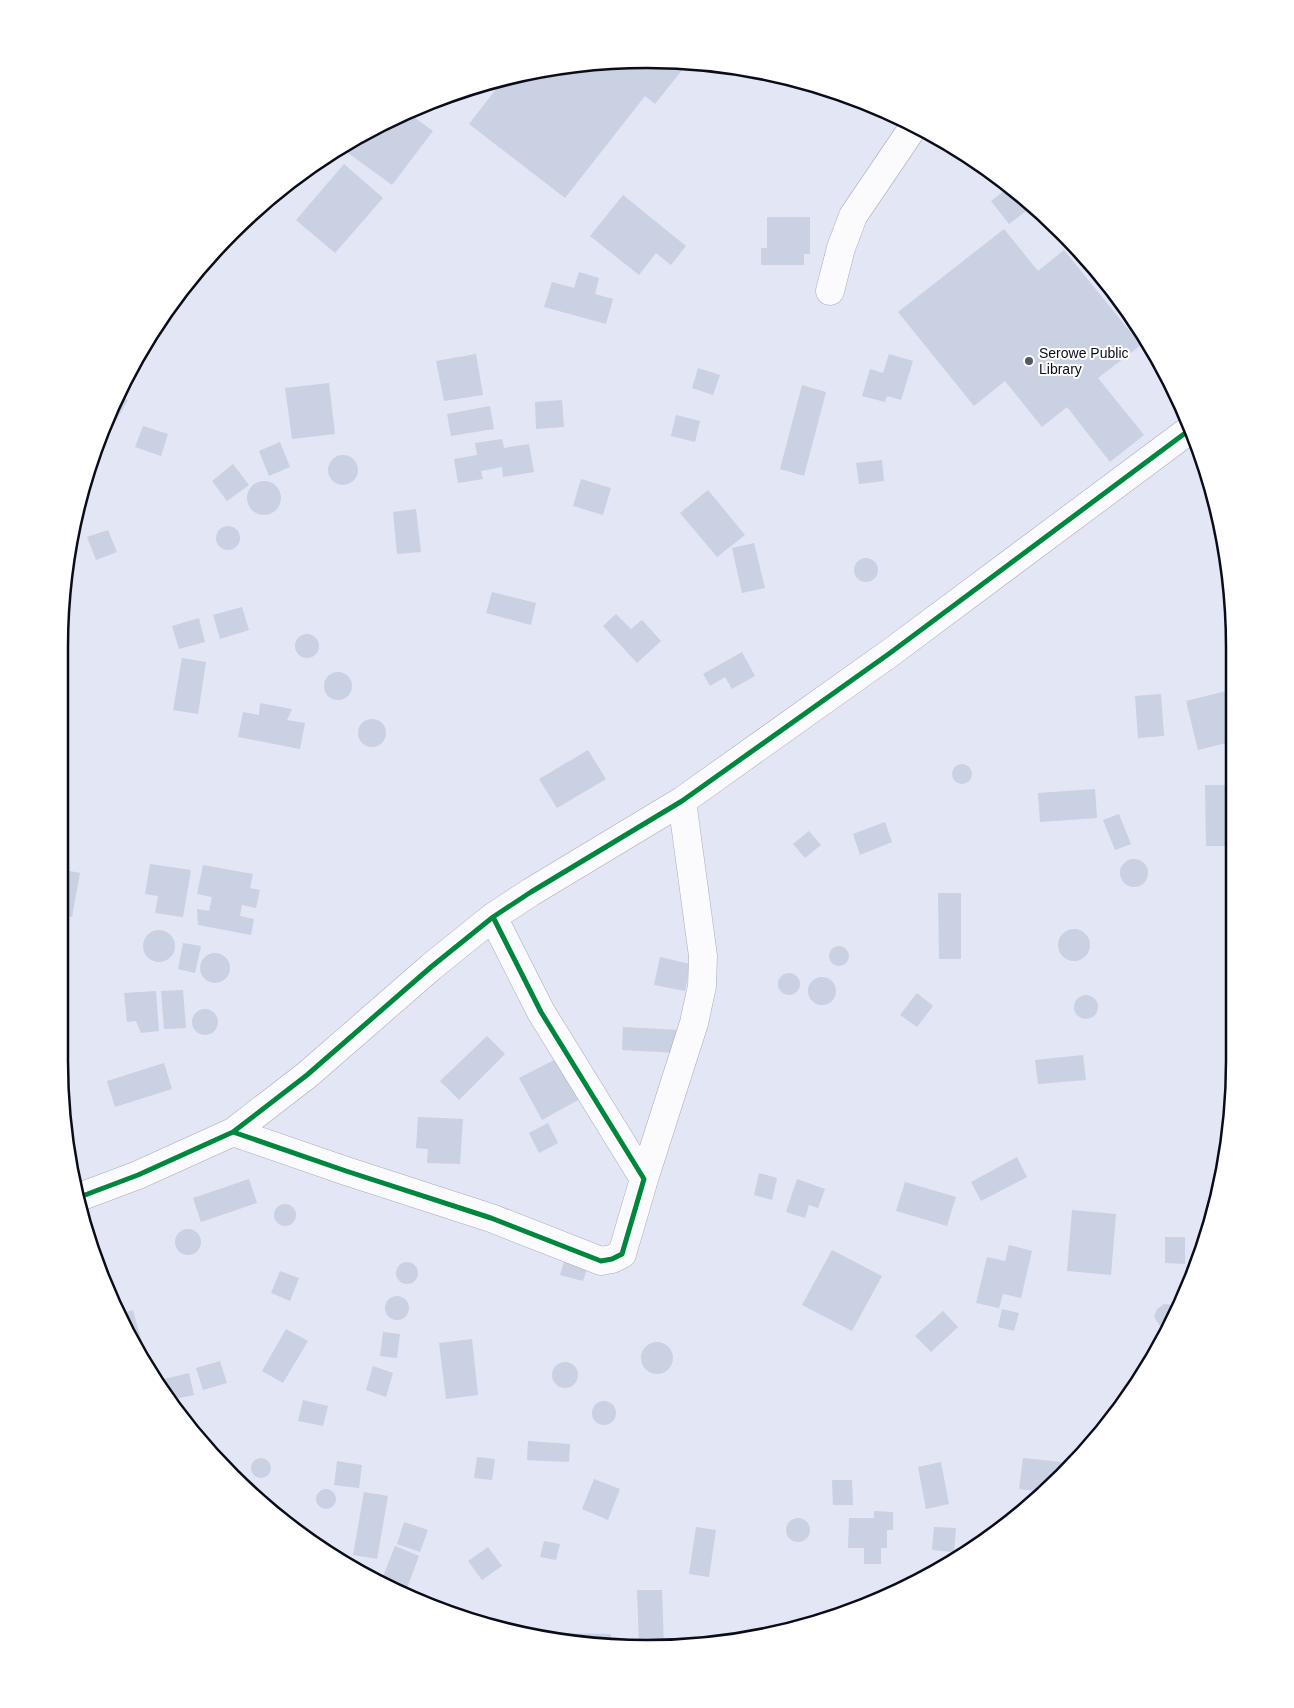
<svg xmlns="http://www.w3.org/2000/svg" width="1294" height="1708" font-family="Helvetica,sans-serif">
<rect width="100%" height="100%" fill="#e3e6f4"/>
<!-- building -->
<path fill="#c9d1e2" d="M 647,59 L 687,64 L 655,104 L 645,96 L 565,198 L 469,124 L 504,79 L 532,70 Z
M 407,112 L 433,131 L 392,185 L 340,147 Z
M 344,164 L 383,198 L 335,253 L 296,220 Z
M 1009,187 L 1020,195 L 1030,208 L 1009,224 L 991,201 Z
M 623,195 L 686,246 L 671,265 L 656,253 L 639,275 L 590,236 Z
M 767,217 L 810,217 L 810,254 L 804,254 L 804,265 L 761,265 L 761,248 L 767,248 Z
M 1004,229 L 1038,271 L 1064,250 L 1141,345 L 1098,378 L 1144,435 L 1110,462 L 1067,407 L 1042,427 L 1005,381 L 974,406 L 898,312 Z
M 579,272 L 599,278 L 595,294 L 613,299 L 606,324 L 544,307 L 552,282 L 574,288 Z
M 476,354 L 483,395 L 444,401 L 436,361 Z
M 889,354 L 913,361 L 901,400 L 887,396 L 885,402 L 862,396 L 870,369 L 883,373 Z
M 698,368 L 720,375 L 713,395 L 692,388 Z
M 329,383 L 335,434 L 292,439 L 285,388 Z
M 802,385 L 826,392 L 804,476 L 780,469 Z
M 117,394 L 128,400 L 97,453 L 95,452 Z
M 562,400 L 564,427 L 536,429 L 535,402 Z
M 490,406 L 494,429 L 451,436 L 447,414 Z
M 676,415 L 700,421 L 695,442 L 671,436 Z
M 143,426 L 168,434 L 161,456 L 135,447 Z
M 502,439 L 504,448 L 529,444 L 534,472 L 503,477 L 502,467 L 481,471 L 483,479 L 458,483 L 454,459 L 477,455 L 475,443 Z
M 280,442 L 290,467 L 269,476 L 259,451 Z
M328 470a15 15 0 1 1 30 0a15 15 0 1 1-30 0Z
M 882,460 L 884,481 L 859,484 L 856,463 Z
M 233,464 L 249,485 L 227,501 L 212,481 Z
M 581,479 L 611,488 L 603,515 L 573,506 Z
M247 498a17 17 0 1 1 34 0a17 17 0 1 1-34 0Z
M 708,490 L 745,535 L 717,557 L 680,513 Z
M 416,509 L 421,552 L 397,554 L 393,512 Z
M216 538a12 12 0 1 1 24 0a12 12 0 1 1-24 0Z
M 108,530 L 117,552 L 96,560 L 87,537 Z
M 754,543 L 765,588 L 742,593 L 732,548 Z
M854 570a12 12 0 1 1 24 0a12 12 0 1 1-24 0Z
M 492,592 L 536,603 L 531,625 L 486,613 Z
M 242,607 L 249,630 L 220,639 L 213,615 Z
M 616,614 L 631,629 L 642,620 L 661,641 L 637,663 L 603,626 Z
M 199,618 L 205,642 L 179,649 L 172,626 Z
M295 646a12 12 0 1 1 24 0a12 12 0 1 1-24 0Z
M 742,652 L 755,676 L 732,689 L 725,677 L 710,686 L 703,674 Z
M 182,658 L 206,662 L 198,714 L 173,710 Z
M324 686a14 14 0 1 1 28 0a14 14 0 1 1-28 0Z
M 1230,690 L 1230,742 L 1198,750 L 1186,701 Z
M 1161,694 L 1164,736 L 1138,738 L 1135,696 Z
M 260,703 L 292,709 L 287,720 L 305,723 L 300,749 L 238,737 L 243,712 L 259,715 Z
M358 733a14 14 0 1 1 28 0a14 14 0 1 1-28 0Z
M 588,750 L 606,779 L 557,808 L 539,779 Z
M952 774a10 10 0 1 1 20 0a10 10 0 1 1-20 0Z
M 1205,785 L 1228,785 L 1229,846 L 1206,846 Z
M 1095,789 L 1097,818 L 1040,822 L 1038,793 Z
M 1119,814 L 1131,844 L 1115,850 L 1103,820 Z
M 885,822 L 892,842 L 860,855 L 853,834 Z
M 809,831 L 821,845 L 805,858 L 793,844 Z
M1120 873a14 14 0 1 1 28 0a14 14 0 1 1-28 0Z
M 150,864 L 191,870 L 183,917 L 155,913 L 158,896 L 145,894 Z
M 203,865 L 253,874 L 250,888 L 260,890 L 256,908 L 242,905 L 240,916 L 254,919 L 251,935 L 198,925 L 197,909 L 209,911 L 212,897 L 197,894 Z
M 59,869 L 80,873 L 72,917 L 59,915 Z
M 938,893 L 961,893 L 961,959 L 939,959 Z
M1058 945a16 16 0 1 1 32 0a16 16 0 1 1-32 0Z
M143 946a16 16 0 1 1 32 0a16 16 0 1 1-32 0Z
M 183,943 L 201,946 L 195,973 L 178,969 Z
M829 956a10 10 0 1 1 20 0a10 10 0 1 1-20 0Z
M200 968a15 15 0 1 1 30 0a15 15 0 1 1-30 0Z
M 660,957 L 690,964 L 685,991 L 654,985 Z
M778 984a11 11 0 1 1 22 0a11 11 0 1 1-22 0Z
M808 991a14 14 0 1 1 28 0a14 14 0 1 1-28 0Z
M 183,990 L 186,1028 L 164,1029 L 161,991 Z
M 156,991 L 159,1031 L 141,1033 L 136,1021 L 127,1022 L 124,993 Z
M 917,993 L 933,1006 L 917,1027 L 900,1015 Z
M1074 1007a12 12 0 1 1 24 0a12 12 0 1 1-24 0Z
M192 1022a13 13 0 1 1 26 0a13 13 0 1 1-26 0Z
M 623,1027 L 679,1030 L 678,1053 L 622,1050 Z
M 487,1036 L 505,1054 L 459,1100 L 440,1081 Z
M 1083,1055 L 1086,1080 L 1038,1084 L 1035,1060 Z
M 556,1059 L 578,1100 L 542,1120 L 519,1078 Z
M 164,1063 L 172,1089 L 115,1107 L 107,1081 Z
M 418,1117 L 463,1119 L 460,1164 L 427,1163 L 428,1149 L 416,1148 Z
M 548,1123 L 558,1143 L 539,1153 L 529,1133 Z
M 1017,1157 L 1027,1177 L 981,1201 L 971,1182 Z
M 759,1173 L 777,1178 L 772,1200 L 754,1195 Z
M 249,1179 L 257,1203 L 201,1222 L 193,1198 Z
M 797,1179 L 825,1189 L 818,1208 L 809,1205 L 805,1218 L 786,1212 Z
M 905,1182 L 956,1197 L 947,1226 L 896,1211 Z
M274 1215a11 11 0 1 1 22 0a11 11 0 1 1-22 0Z
M 1072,1210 L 1116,1214 L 1111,1275 L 1067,1271 Z
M175 1242a13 13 0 1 1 26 0a13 13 0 1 1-26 0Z
M 1165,1237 L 1185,1237 L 1185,1264 L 1165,1263 Z
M 1009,1245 L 1032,1251 L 1021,1298 L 1003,1294 L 999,1308 L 976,1303 L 987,1257 L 1005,1261 Z
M 832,1250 L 882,1276 L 852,1331 L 802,1305 Z
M 565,1259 L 588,1266 L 583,1281 L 560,1275 Z
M396 1273a11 11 0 1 1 22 0a11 11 0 1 1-22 0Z
M 280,1271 L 299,1278 L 290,1301 L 271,1293 Z
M385 1308a12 12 0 1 1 24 0a12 12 0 1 1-24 0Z
M 1164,1304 L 1174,1305 L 1177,1309 L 1169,1328 L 1160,1326 L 1154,1317 L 1157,1309 Z
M 1002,1309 L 1019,1313 L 1014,1331 L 998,1327 Z
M 133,1310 L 146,1357 L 140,1359 L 120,1314 Z
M 943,1311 L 958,1327 L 931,1352 L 915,1336 Z
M 286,1329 L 308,1341 L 283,1383 L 262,1371 Z
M 383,1332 L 400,1334 L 397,1358 L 380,1356 Z
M 472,1339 L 478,1395 L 446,1399 L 439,1343 Z
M641 1358a16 16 0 1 1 32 0a16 16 0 1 1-32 0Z
M 220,1361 L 227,1383 L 203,1390 L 196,1368 Z
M552 1375a13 13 0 1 1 26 0a13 13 0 1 1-26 0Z
M 373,1366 L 393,1373 L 386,1397 L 366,1390 Z
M 189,1373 L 194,1395 L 170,1400 L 156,1381 Z
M 303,1400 L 328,1406 L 323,1426 L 298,1421 Z
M592 1413a12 12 0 1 1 24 0a12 12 0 1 1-24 0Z
M 528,1441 L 570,1444 L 569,1462 L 527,1460 Z
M 477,1457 L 495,1459 L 492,1480 L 474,1478 Z
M251 1468a10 10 0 1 1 20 0a10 10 0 1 1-20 0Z
M 1023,1458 L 1061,1462 L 1059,1480 L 1045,1492 L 1019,1489 Z
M 337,1461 L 362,1465 L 359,1488 L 334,1485 Z
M 941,1462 L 949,1504 L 926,1509 L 918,1467 Z
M 594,1479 L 620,1489 L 608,1520 L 582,1509 Z
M 832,1480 L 852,1480 L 853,1505 L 833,1505 Z
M316 1499a10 10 0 1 1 20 0a10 10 0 1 1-20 0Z
M 364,1492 L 388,1496 L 377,1559 L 353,1555 Z
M 874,1511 L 893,1512 L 893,1530 L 887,1530 L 887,1548 L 881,1548 L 881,1564 L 864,1564 L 864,1548 L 848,1548 L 849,1518 L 874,1518 Z
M786 1530a12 12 0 1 1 24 0a12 12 0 1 1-24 0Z
M 404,1522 L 428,1530 L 420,1552 L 397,1544 Z
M 696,1527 L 716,1530 L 709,1577 L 689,1574 Z
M 934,1527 L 956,1528 L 954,1552 L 932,1550 Z
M 544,1541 L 560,1544 L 556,1560 L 540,1557 Z
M 395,1546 L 419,1556 L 407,1588 L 382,1579 Z
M 488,1547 L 502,1566 L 482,1580 L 468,1561 Z
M 637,1590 L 662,1590 L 664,1647 L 639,1645 Z
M 556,1633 L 611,1634 L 611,1643 L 555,1639 Z"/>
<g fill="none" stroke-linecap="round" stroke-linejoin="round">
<defs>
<path id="minor" d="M 830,291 L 841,248 L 853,216 L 914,126
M 233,1132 L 346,1171 L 491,1218 L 601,1261 L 612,1259 L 622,1254 L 644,1179 L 541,1012 L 493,917
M 644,1179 L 694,1023 L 702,986 L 703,956 L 682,801
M 77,1198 L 138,1175 L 233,1132 L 307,1075 L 431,967 L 493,917 L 531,892 L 682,801 L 890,653 L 1192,428"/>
</defs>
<!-- minor casing -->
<use href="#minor" stroke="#a8aab8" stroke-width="29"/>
<!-- minor -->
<use href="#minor" stroke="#fbfbfd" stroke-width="28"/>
<defs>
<path id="cycleway" d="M 233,1132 L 346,1171 L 491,1218 L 601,1261 L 612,1259 L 622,1254 L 644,1179 L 541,1012 L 493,917
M 77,1198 L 138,1175 L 233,1132 L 307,1075 L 431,967 L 493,917 L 531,892 L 682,801 L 890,653 L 1192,428"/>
</defs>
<!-- cycleway casing -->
<use href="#cycleway" stroke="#fff" stroke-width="8"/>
<!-- cycleway -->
<use href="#cycleway" stroke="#00873e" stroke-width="5"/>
</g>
<!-- markers -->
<circle fill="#575866" stroke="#fff" stroke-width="2" cx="1029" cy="361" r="5"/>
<g text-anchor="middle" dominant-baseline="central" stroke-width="4" stroke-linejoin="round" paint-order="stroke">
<!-- poi labels -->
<g font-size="14" fill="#0b0c1a" stroke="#fff" text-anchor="start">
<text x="1039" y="353">Serowe Public<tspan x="1039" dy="16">Library</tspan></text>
</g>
</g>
<!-- crop -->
<path d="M0 0H1294V1708H0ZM647 68H647A579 579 0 0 1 1226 647V1061A579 579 0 0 1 647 1640H647A579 579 0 0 1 68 1061V647A579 579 0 0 1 647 68Z" fill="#fff" fill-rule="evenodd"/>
<path fill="none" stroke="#0b0c1a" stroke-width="2.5" d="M647 68H647A579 579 0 0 1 1226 647V1061A579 579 0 0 1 647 1640H647A579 579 0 0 1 68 1061V647A579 579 0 0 1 647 68Z"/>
</svg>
